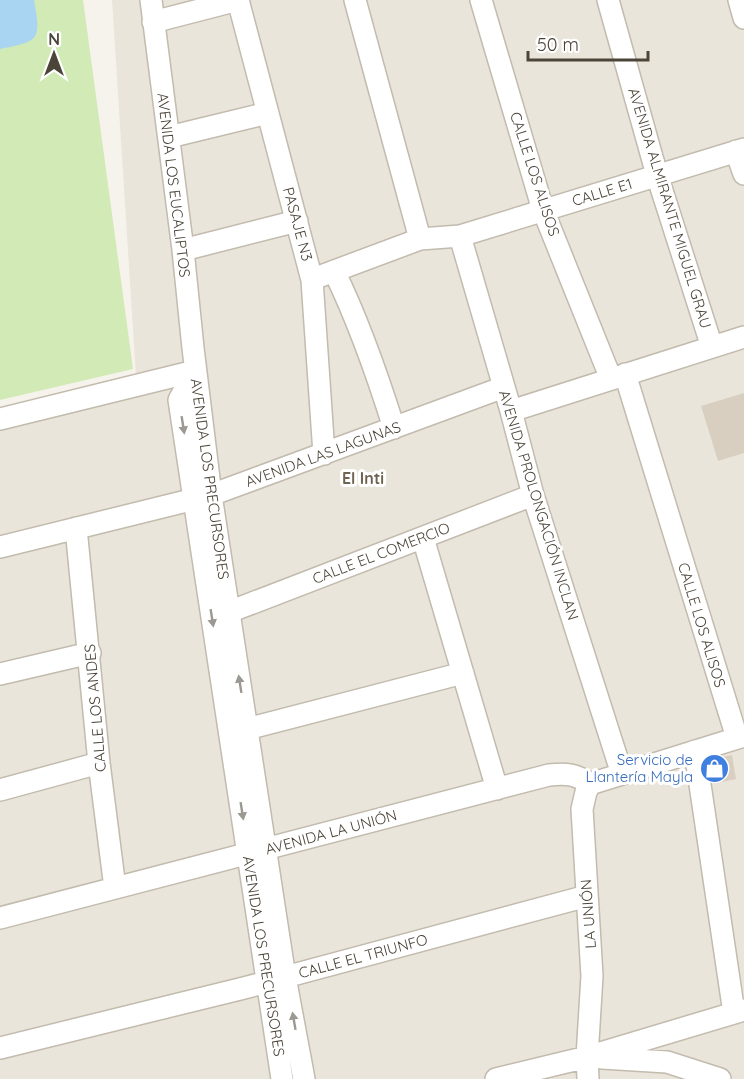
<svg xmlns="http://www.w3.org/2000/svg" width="744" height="1079" font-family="Quicksand,sans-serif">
<rect width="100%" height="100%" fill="#f6f3ec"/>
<!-- residential -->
<path fill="#eae5da" d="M 112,0 L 744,0 L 744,1079 L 0,1079 L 0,409 L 136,376 Z"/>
<!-- green -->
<path fill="#d2eab5" d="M 0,0 L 83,0 L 133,369 L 0,400 Z"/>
<!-- water -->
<path fill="#a9d4f2" d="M 0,0 L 34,0 C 41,40 40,41 0,49 Z"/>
<!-- building -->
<path fill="#d8cfc1" d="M 744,393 L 744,453 L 718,461 L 701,406 Z
M 732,755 L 736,779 L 713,784 L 709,760 Z"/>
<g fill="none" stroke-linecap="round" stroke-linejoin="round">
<defs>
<path id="minor" d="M 151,0 L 183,250 L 193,348 L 211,495 L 285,977 L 304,1079
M 238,0 L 312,280 L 324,454
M 355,0 L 420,239 L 460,236 L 744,149
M 481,0 L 543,210 L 611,379
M 608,0 L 657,175 L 712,347
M 739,0 L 744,18
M 153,22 L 238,0
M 169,137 L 268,113
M 736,151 L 744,174
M 460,236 L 511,411 L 533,495 L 622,774
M 183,250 L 297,221
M 334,271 C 359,322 377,374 394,428
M 321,276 L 420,239
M 195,371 L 179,400 L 282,1079
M 625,374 L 737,738
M 511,411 L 744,337
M 0,419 L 195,371
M 76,528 L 99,763 L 115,888
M 423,538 L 497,789
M 0,547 L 211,495 L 504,387
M 229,612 L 533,495
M 0,674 L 90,653
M 247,729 L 463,673
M 695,751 L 734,1013
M 0,790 L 99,763
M 0,918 L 549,775 C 566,773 576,774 590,784
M 0,1048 L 244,988 L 587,896
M 602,1058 L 667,1062 L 720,1079
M 496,1079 L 587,1057 L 744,1010
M 588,1079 L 587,1057 L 592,976 L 582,809 L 586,792 L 590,784 L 744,736"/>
</defs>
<!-- minor casing -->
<use href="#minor" stroke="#c2bbae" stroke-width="24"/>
<!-- minor -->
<use href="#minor" stroke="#fff" stroke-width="21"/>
</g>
<!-- one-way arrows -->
<defs><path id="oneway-solid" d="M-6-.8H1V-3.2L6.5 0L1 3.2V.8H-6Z" transform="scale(1.5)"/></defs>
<g fill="#9c9892">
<use href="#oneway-solid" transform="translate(183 425) rotate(81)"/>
<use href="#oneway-solid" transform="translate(212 618) rotate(81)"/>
<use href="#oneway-solid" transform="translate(240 684) rotate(-99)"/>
<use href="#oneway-solid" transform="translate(242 811) rotate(81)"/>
<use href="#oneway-solid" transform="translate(294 1021) rotate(-100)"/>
</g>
<!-- icons -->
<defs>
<symbol id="shop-disc" viewBox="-11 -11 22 22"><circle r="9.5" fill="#3f7fe0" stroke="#fff"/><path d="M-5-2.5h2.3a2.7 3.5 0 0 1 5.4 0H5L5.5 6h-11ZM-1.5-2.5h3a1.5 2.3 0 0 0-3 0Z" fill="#fff"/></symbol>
</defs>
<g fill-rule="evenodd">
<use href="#shop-disc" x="698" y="752" width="33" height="33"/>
</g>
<g text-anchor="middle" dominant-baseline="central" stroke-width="6" stroke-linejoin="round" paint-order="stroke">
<!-- street labels -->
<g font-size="15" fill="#4b4439" stroke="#fff">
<text transform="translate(535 174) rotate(72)">CALLE LOS ALISOS</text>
<text transform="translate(174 185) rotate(83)">AVENIDA LOS EUCALIPTOS</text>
<text transform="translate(602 192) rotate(-17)">CALLE E1</text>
<text transform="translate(670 208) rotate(73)">AVENIDA ALMIRANTE MIGUEL GRAU</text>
<text transform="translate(298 224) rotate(75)">PASAJE N3</text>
<text transform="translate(323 454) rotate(-20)">AVENIDA LAS LAGUNAS</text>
<text transform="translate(210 479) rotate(82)">AVENIDA LOS PRECURSORES</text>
<text transform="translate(539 505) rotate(73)">AVENIDA PROLONGACIÓN INCLAN</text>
<text transform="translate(381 553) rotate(-21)">CALLE EL COMERCIO</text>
<text transform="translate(702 625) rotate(73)">CALLE LOS ALISOS</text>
<text transform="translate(95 708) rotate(-95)">CALLE LOS ANDES</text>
<text transform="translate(331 832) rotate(-15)">AVENIDA LA UNIÓN</text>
<text transform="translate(588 914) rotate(-94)">LA UNIÓN</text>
<text transform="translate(264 956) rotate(81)">AVENIDA LOS PRECURSORES</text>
<text transform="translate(363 956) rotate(-15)">CALLE EL TRIUNFO</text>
</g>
<!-- shop labels -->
<g font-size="15" fill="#366cbe" stroke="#fff" text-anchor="end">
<text x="693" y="759">Servicio de<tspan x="693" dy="17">Llantería Mayla</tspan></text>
</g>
<!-- neighbourhood labels -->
<g font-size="16" font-weight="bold" fill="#6e6250" stroke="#fff">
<text x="363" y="478">El Inti</text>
</g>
</g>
<!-- north arrow -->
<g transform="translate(54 54)" stroke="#ffffff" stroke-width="4.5" paint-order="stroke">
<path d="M0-4.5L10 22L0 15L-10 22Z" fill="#4b4439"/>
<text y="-9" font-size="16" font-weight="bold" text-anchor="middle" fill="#4b4439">N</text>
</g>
<!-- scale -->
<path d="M528 51v9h120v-9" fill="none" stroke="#4b4439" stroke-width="3"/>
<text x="537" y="51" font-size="18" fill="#4b4439" stroke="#ffffff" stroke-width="4.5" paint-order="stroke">50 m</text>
</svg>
